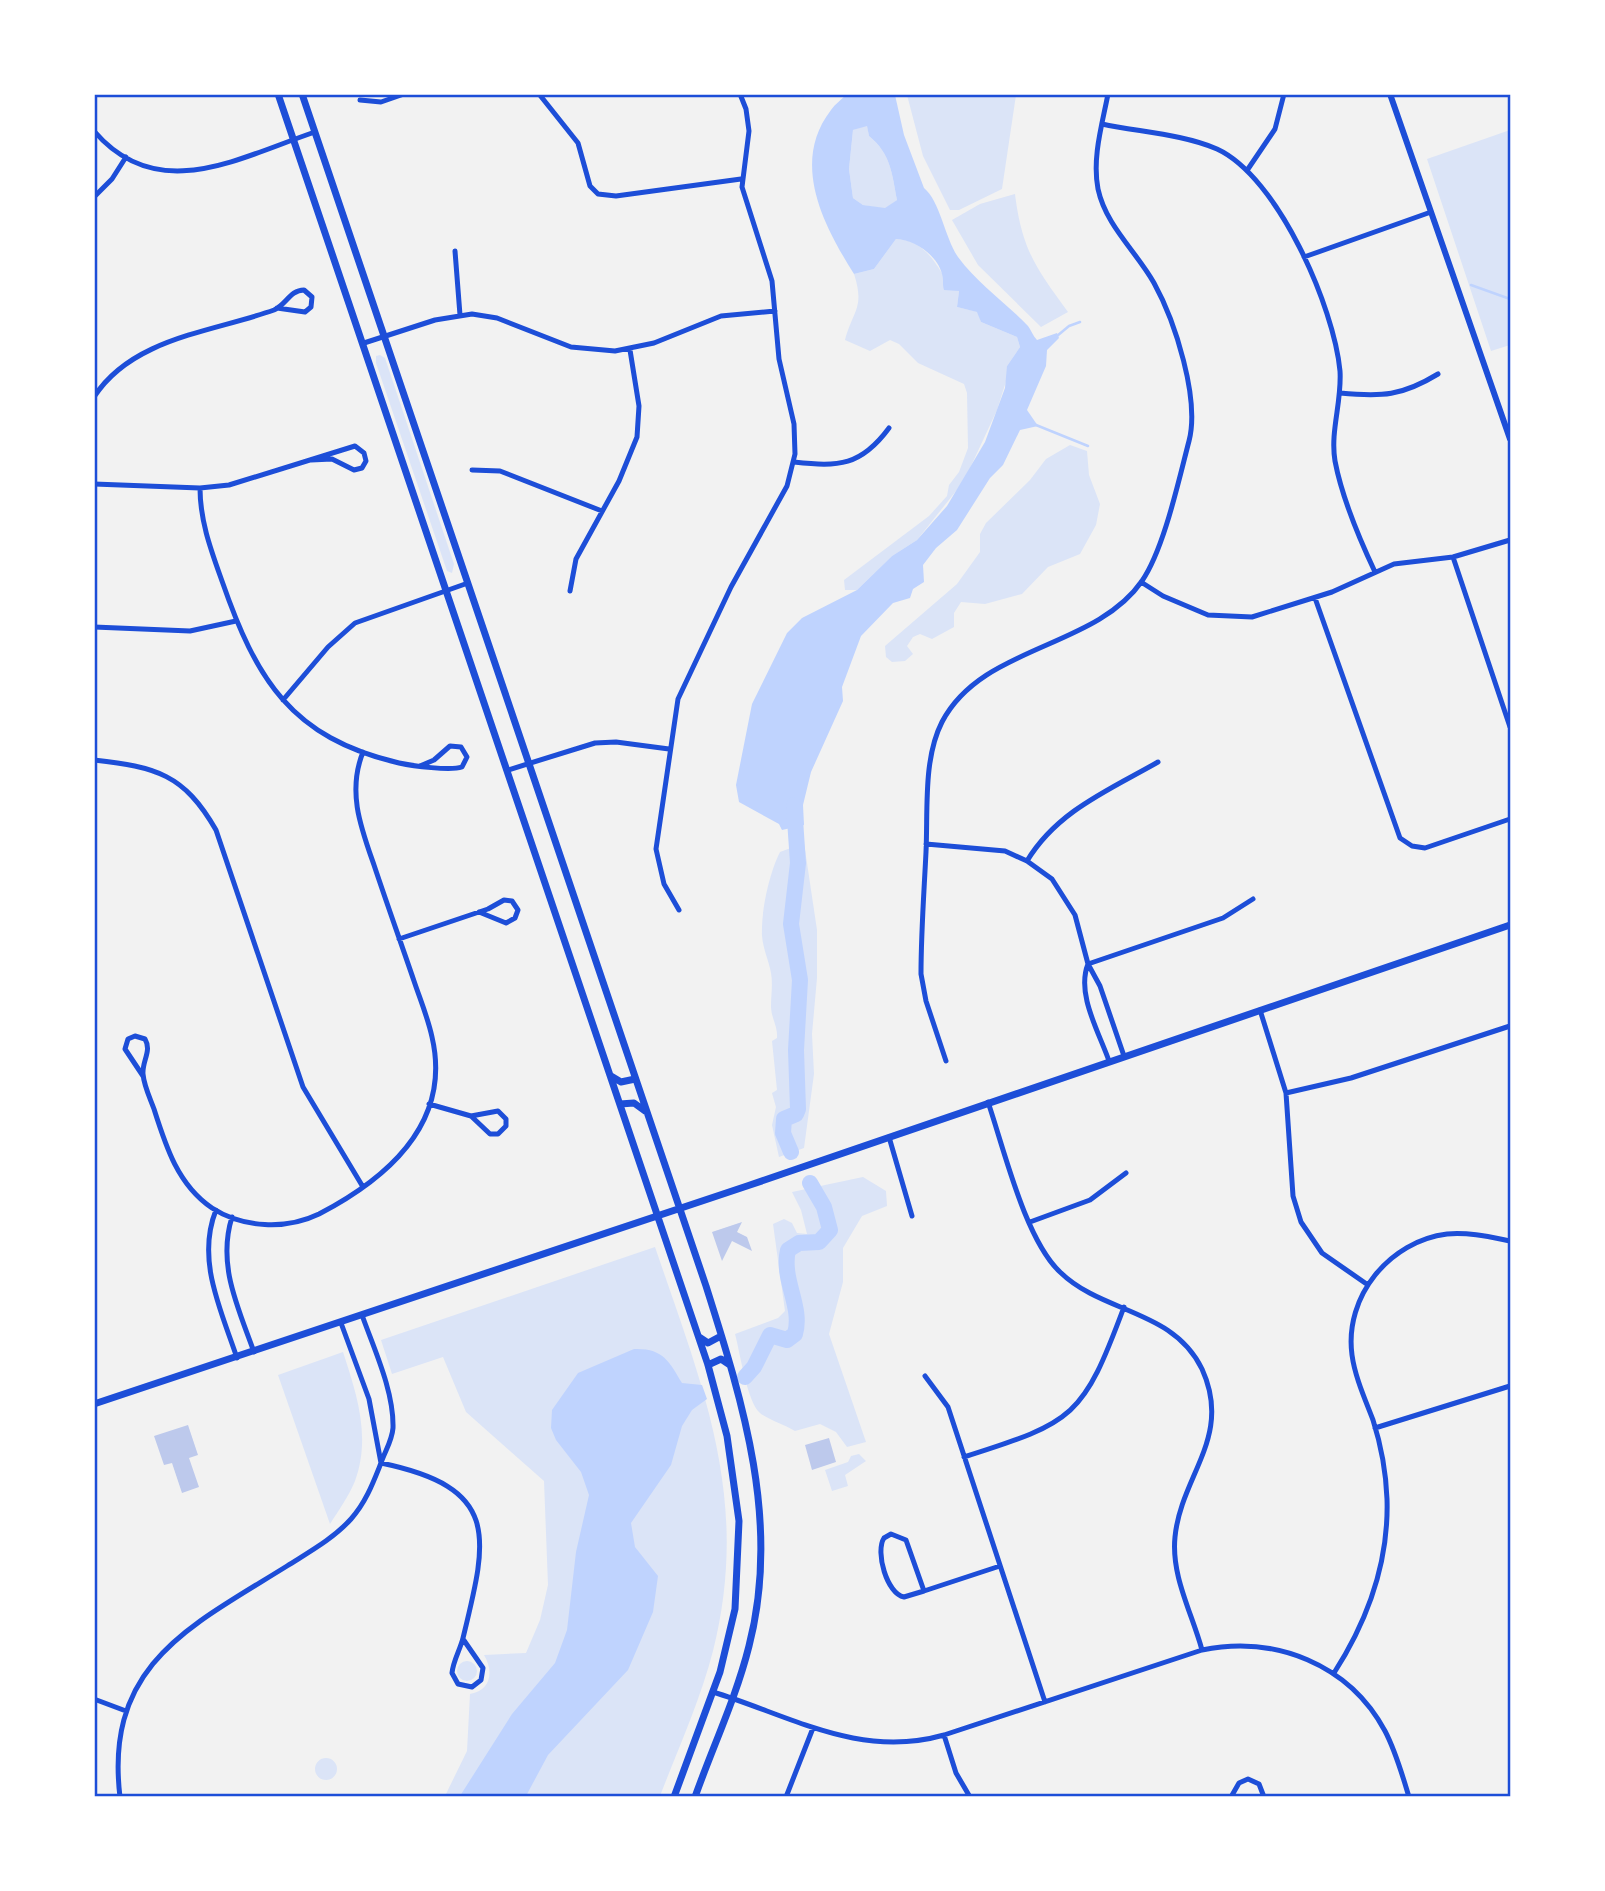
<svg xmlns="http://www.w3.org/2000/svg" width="1605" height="1891" font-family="Figtree,sans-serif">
<rect width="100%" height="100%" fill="#f2f2f2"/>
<!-- green -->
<path fill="#dbe4f7" d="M 907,95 L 1016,95 L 1002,189 L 959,210 L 950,210 L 923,156 Z
M 867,125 L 869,136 C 891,154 892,174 897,200 L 885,209 L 863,205 L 853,198 L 849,169 L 853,130 Z
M 1510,130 L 1510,345 L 1491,351 L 1427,159 Z
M 1015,194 C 1022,250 1036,268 1068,312 L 1041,327 L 978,265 L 952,220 L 980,204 Z
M 896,239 C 927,240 937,267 952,289 L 959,291 L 957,307 L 978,312 L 981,322 L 1017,337 L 1020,347 L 1007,366 L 1008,375 L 997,410 L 964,481 L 917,540 L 892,556 L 857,590 L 845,590 L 844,580 L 929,516 L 947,496 L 949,485 L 959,472 L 968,448 L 967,393 L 964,384 L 918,363 L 899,344 L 890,340 L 870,351 L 845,340 C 853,310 865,308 854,274 L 874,269 Z
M 380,355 L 385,358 L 454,564 L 452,573 L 447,571 L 376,363 L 376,356 Z
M 1070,445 L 1087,451 L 1089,475 L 1100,504 L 1096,525 L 1080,554 L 1048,567 L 1022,594 L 985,604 L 961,602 L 954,613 L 954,627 L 932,639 L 920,634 L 913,637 L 907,646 L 913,654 L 905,661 L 892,662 L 886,657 L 885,646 L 957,584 L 980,552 L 980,534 L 986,523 L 1030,480 L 1046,459 Z
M 804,843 L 817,930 L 817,978 L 812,1034 L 814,1074 L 804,1148 L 779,1157 L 772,1125 L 776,1107 L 772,1093 L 777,1090 L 772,1041 L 777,1038 C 778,1026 771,1018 771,1006 C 771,995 773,984 771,973 C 769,961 763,949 762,936 C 761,911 769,874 780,852 Z
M 863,1177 L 886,1191 L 887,1206 L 862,1216 L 843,1248 L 843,1282 L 829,1334 L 866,1442 L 847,1447 L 836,1432 L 820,1424 L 795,1431 C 785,1425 767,1419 760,1413 C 747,1402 740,1352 735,1334 L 778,1318 L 785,1311 L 773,1224 L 784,1219 L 792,1223 L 797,1233 L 807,1234 L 801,1210 L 792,1192 Z
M 655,1247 C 703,1388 751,1499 713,1651 C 700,1701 678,1749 660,1796 L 445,1796 L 467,1751 L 470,1694 C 491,1691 494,1671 484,1655 L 526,1653 L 540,1620 L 548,1585 L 544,1481 L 466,1412 L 443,1357 L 392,1374 L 381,1340 Z
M 343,1352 C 357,1395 371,1437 355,1481 C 349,1496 338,1511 330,1524 L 278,1375 Z
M 859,1454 L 866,1461 L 845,1475 L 848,1486 L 832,1491 L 825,1470 L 848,1462 L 851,1456 Z
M457 1671a10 10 0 1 1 20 0a10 10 0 1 1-20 0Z
M315 1769a11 11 0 1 1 22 0a11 11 0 1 1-22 0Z"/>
<!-- water -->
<path fill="#bfd3fe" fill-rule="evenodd" d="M 846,95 L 895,95 L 904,135 L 924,188 C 940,201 945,238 958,257 C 978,284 1005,302 1028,326 C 1031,330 1033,336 1037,340 L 1057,333 L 1059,338 L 1047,350 L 1046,366 L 1027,410 L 1038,426 L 1020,430 L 1003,465 L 990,478 L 957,530 L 936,548 L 923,565 L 924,582 L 913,589 L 910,598 L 893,603 L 861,636 L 842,687 L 843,701 L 811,772 L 803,805 L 804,825 L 782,830 L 779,824 L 739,802 L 736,785 L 752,704 L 787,633 L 802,618 L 857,590 L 892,556 L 917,540 L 947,506 L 985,442 L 1005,388 L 1007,366 L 1020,347 L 1017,337 L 981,322 L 977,312 L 957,307 L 959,291 L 944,290 C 942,284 944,280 942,274 C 937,255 915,240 896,239 L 874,269 L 854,274 C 824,226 790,163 831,110 C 835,104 841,100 846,95 ZM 867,126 L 869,136 C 891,154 892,174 897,200 L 885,208 L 863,205 L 853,198 L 849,169 L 853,130 Z
M 634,1349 C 663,1348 669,1361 682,1383 L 702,1385 L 707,1399 L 692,1410 L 682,1426 L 671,1465 L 631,1523 L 635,1547 L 658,1576 L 653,1612 L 628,1670 L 548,1755 L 526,1796 L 460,1796 L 512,1714 L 555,1663 L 567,1630 L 576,1552 L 589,1495 L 581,1472 L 556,1440 L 551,1428 L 552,1410 L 578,1373 Z"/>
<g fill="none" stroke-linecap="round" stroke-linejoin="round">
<!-- stream -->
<path stroke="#bfd3fe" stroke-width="2.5" d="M 1471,285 L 1510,299
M 1057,336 L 1069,326 L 1080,322
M 1036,425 L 1088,446"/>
<!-- river -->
<path stroke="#bfd3fe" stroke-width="16" d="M 791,1152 L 783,1133 L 784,1119 L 796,1114 L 798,1109 L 796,1050 L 800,980 L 791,924 L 798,863 L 794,805
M 745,1377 L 754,1367 L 770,1335 L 787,1340 L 795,1334 C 803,1306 781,1280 788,1250 L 799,1243 L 819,1242 L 830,1230 L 824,1207 L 810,1183"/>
</g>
<!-- building -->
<path fill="#bdc9ec" d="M 742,1222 L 737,1232 L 747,1237 L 752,1251 L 732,1241 L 722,1261 L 712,1232 Z
M 188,1425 L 198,1455 L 189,1458 L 199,1487 L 182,1493 L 172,1463 L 164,1465 L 154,1436 Z
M 829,1438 L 836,1462 L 812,1470 L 805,1445 Z"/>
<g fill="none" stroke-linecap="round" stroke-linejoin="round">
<!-- minor -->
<path stroke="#1d4ed8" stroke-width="5" d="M 539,94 L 578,143 L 590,186 L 598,194 L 616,196 L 741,179
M 360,100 L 381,102 L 404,94
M 1102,124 C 1139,132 1182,134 1217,149 C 1278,177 1334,307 1340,371 C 1342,402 1330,431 1335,461 C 1342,498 1359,538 1375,572
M 94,131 C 158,206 240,157 315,132
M 1248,169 L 1275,129 L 1284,94
M 94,197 L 112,179 L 126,157
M 455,251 L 460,315
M 1304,257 L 1431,212
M 364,343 L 435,320 L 472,314 L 497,318 L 571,347 L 615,351 L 654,343 L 721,316 L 775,311
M 1340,393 C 1382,397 1402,396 1438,374
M 94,397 C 132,338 212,332 274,310 C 286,305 290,290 304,290 L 312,297 L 311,307 L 305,312 L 277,308
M 794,462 C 839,467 861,466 889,428
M 472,470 L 500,471 L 602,511
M 94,484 L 200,488 L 229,485 L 355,446 L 364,453 L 366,461 L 362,468 L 354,470 L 332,459 L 311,460
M 200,488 C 200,521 211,550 222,581 C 256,679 291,738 399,763 C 413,766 450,771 462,767 L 467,757 L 461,747 L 450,746 L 434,760 L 420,766
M 1453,557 L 1510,727
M 1141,582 L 1163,596 L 1208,615 L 1252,617 L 1332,592 L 1394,564 L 1453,557 L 1510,540
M 570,591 L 576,559 L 619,481 L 637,437 L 639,406 L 630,350
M 1315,598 L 1400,838 L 1412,846 L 1425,848 L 1510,819
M 94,627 L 190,631 L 236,621
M 283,700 L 328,647 L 355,623 L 468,583
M 94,760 C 156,767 184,774 216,830 L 303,1087 L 363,1187
M 508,770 L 595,743 L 616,742 L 669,749
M 926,844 L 1005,851 L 1027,861 L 1052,879 L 1075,915 L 1088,964 L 1100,986 L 1124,1056
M 1027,861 C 1057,811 1109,790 1158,762
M 94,885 L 94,895
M 679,910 L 664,884 L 656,849 L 678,699 L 731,587 L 787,486 L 795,454 L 794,424 L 779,359 L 772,281 L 742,187 L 749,131 L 746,109 L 740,94
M 399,939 L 488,909 L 504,900 L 512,901 L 518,910 L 515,918 L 506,923 L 479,912
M 1088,964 L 1223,918 L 1253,899
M 1088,964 C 1076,994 1099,1032 1109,1061
M 1260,1010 L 1286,1093 L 1293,1196 L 1301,1222 L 1322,1253 L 1368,1285
M 946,1061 L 926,1001 L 921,974 C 921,933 924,893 926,852 C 928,811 923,759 942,722 C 982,645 1095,649 1142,581 C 1164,549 1179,479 1189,441 C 1200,399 1175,321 1154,283 C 1136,251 1106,226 1098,189 C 1092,158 1102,125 1108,94
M 143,1076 L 125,1049 L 128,1039 L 135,1036 L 145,1039 C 152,1051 142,1061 143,1074 C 144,1086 150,1098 154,1109 C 166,1147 178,1185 212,1208 C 243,1228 286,1230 319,1214 C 388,1178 452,1123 432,1037 C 428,1018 420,999 414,981 C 401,943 387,904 374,865 C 361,828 347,792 363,752
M 1286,1093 L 1351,1078 L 1510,1026
M 988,1102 C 1004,1149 1025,1239 1060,1272 C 1103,1314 1173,1309 1202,1369 C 1233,1437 1181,1475 1175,1537 C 1171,1576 1192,1613 1202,1650
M 429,1104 L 471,1116 L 490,1134 L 498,1134 L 506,1126 L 506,1119 L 498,1111 L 471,1116
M 889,1137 L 912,1216
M 216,1210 C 196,1260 221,1310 237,1358
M 232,1217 C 217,1265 238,1307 254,1352
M 1030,1222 L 1090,1200 L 1126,1173
M 341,1323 L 369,1399 L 381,1463
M 925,1376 L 948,1407 L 1045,1702
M 1375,1428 L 1510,1386
M 964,1457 C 1075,1422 1083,1417 1124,1307
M 381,1463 C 501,1488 488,1536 463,1638 C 460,1650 453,1661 452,1673 L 458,1684 L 472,1687 L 481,1680 L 483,1668 L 463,1639
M 891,1534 L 906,1540 L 924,1591 L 904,1597 C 887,1594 875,1552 884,1538 Z
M 924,1591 L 1000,1566
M 1334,1673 C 1368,1620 1389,1563 1387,1499 C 1386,1472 1381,1445 1373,1420 C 1365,1399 1355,1377 1352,1355 C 1344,1296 1390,1241 1447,1234 C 1469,1232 1490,1237 1510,1241
M 713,1692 C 791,1716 860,1759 944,1735 L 1202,1650 C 1275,1635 1349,1664 1385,1731 C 1396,1752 1402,1774 1409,1797
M 94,1699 L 126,1711
M 944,1735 L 956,1773 L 970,1797
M 120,1797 C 104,1664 191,1626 287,1566 C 309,1552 333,1539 351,1519 C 366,1502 373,1483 381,1463 C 385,1451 392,1441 393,1428 C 394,1391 374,1349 362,1315
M 786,1797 L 813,1728
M 1231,1797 L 1239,1783 L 1248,1779 L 1259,1784 L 1264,1797"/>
<!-- tertiary -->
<path stroke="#1d4ed8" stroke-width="6" d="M 1390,94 L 1510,439"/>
<!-- secondary -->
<path stroke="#1d4ed8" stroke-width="7" d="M 278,94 L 708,1365 L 727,1436 L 739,1521 L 735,1609 L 720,1672 L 674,1797
M 302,94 L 706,1286 C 743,1403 781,1523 749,1646 C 736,1698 713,1746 695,1797
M 611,1076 L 621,1082 L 635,1079
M 620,1104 L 634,1103 L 645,1111
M 699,1337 L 708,1343 L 721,1336
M 708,1365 L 721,1359 L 730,1365
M 94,1404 L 747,1186 L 1510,925"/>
</g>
<!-- border -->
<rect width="1605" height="1891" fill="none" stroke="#ffffff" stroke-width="192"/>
<rect x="96" y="96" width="1413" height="1699" fill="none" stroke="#1d4ed8" stroke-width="2.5"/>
</svg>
